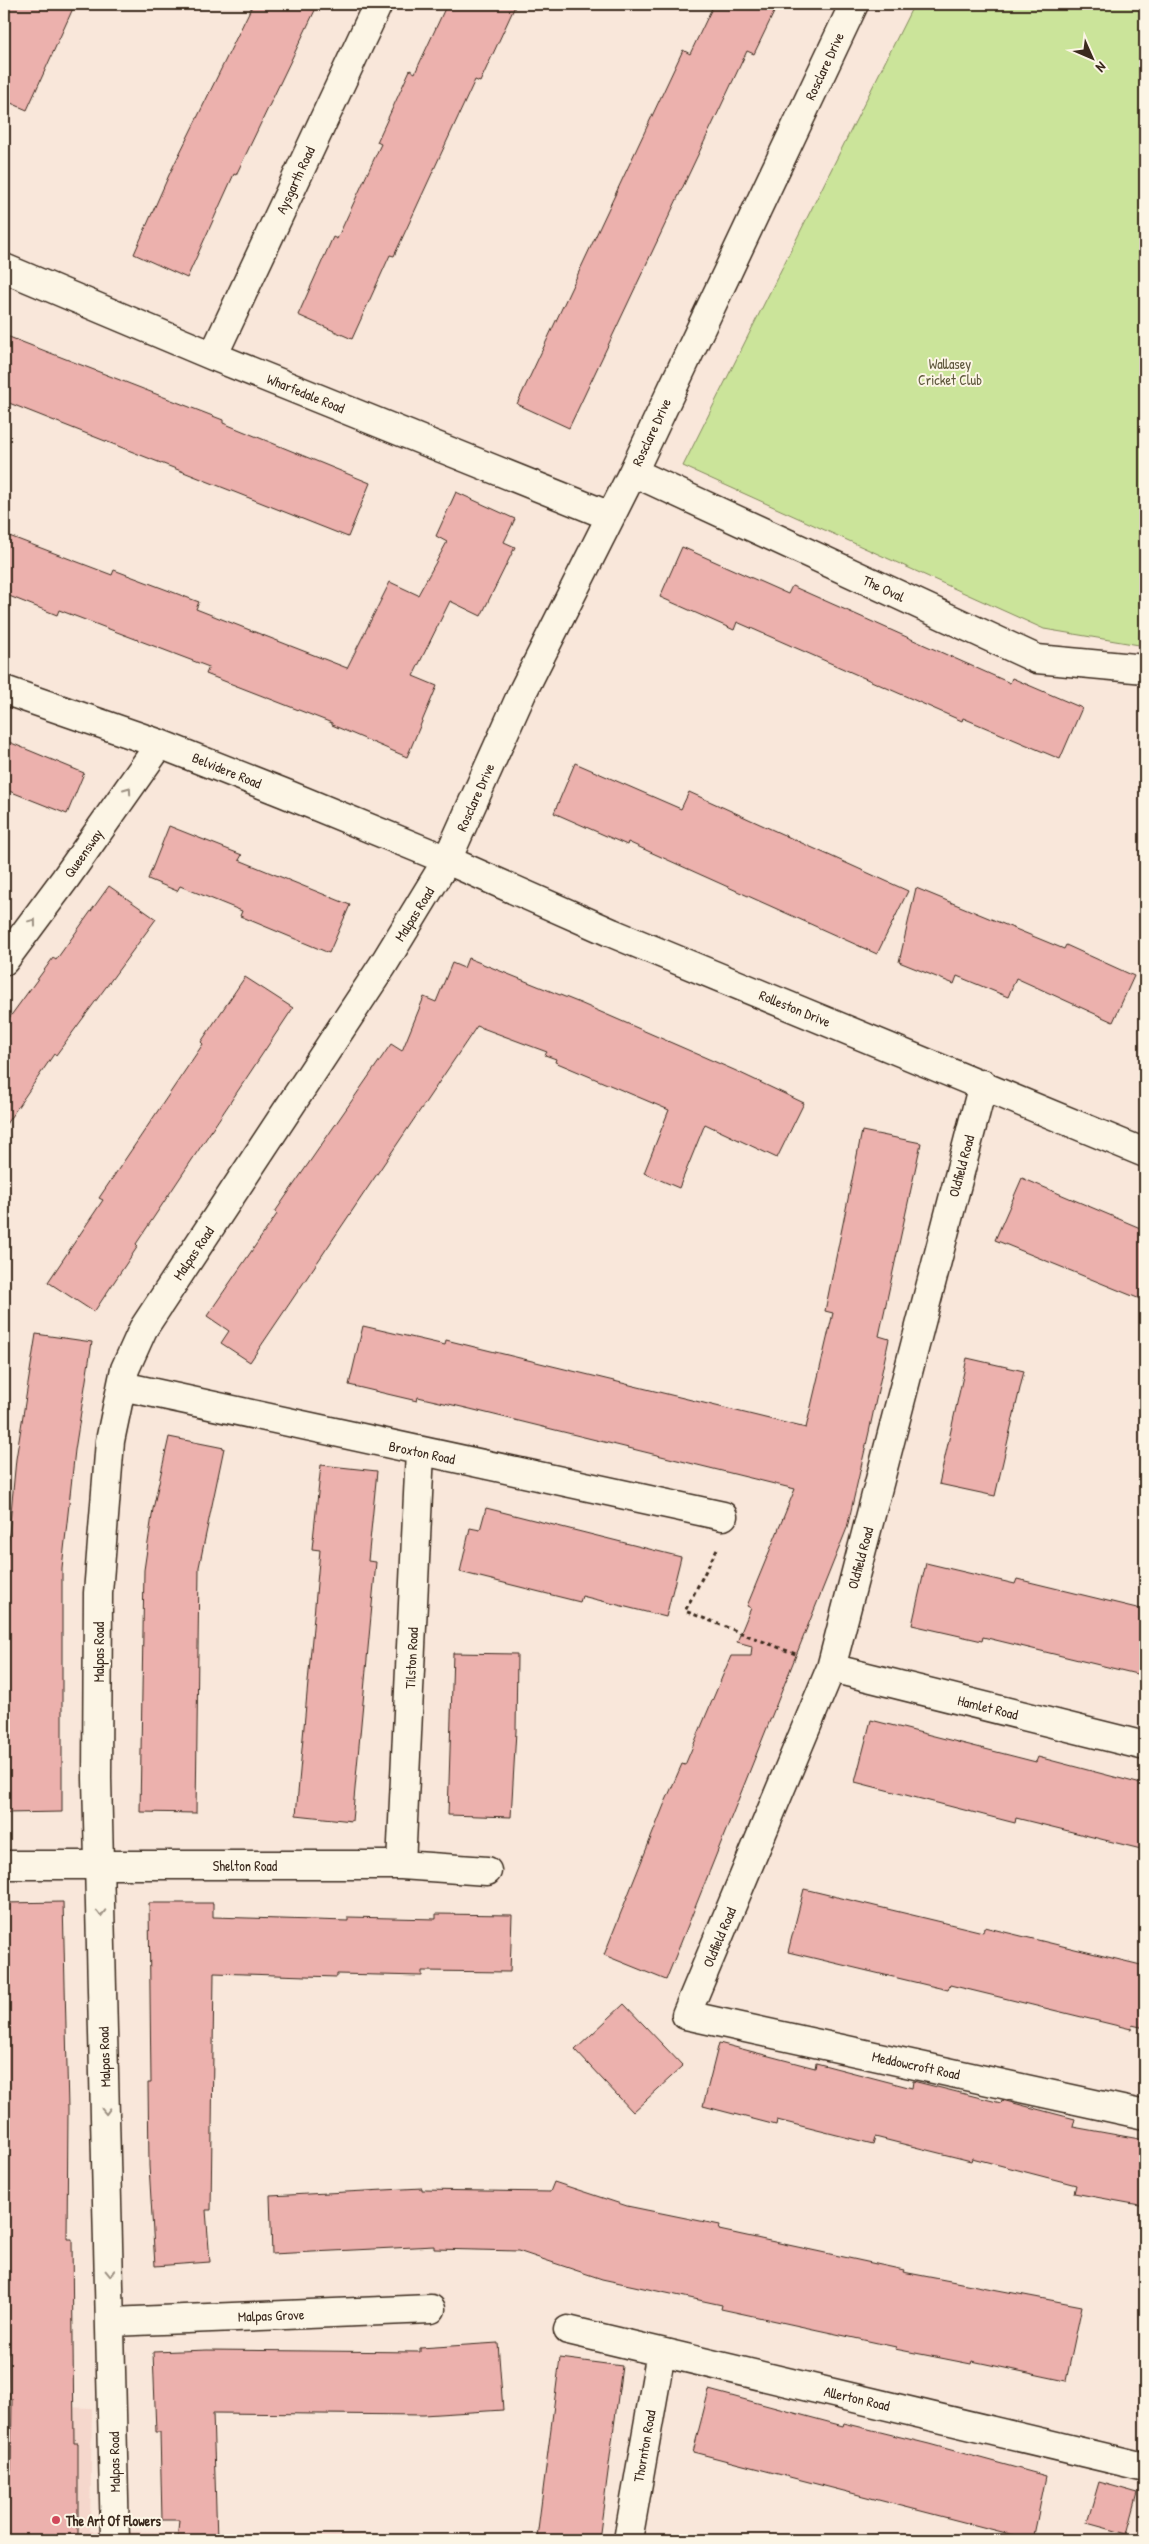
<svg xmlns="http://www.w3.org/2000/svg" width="1149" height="2544" font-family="'Patrick Hand',sans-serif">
<rect width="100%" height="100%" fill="#f9e7da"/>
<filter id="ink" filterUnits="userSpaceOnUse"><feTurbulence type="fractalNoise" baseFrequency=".02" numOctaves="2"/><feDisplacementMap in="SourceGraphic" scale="10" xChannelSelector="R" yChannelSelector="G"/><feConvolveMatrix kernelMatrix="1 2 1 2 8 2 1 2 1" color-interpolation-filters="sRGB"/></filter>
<g filter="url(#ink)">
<!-- built -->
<path fill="#f5d7cc" d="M 4,2405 L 92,2408 L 90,2531 L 498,2537 L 497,2540 L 4,2540 Z"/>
<!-- green -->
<path fill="#cbe49a" stroke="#83875c" d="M 914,4 L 1145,4 L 1145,646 L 1044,629 L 683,466 Z"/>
<!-- building -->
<path fill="#ecb1ad" stroke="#3b2a1e" d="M 4,4 L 75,4 L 27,110 L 4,100 Z
M 253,4 L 318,4 L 236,175 L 234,174 L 187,278 L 134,254 L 169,175 Z
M 447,4 L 516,4 L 480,82 L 475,80 L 394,256 L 390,255 L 352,339 L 298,315 L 333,237 L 337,239 L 381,144 L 377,142 L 410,70 L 415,73 Z
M 714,4 L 778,4 L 754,54 L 747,51 L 569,428 L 517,404 L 683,50 L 690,54 Z
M 4,335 L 223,420 L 223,423 L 370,483 L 348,537 L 4,401 Z
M 456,492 L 515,519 L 504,542 L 515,547 L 481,616 L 450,601 L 413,676 L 437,686 L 407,757 L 332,725 L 332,723 L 206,674 L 209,667 L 59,610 L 57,615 L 4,594 L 4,534 L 112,575 L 114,570 L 199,602 L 196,609 L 347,668 L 390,582 L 418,595 L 447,542 L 436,536 Z
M 682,547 L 788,594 L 792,586 L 1010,683 L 1012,678 L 1082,708 L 1060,759 L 963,718 L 962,721 L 737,622 L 734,630 L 660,597 Z
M 4,740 L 84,773 L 67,814 L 4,789 Z
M 575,763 L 681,809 L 689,792 L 908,891 L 877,954 L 628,842 L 627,845 L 554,813 Z
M 169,826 L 242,855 L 239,860 L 350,905 L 329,953 L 240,916 L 242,911 L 180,886 L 177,891 L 148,879 Z
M 109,886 L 156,919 L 56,1055 L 54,1054 L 4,1127 L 4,1025 L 53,958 L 56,960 Z
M 916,888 L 1064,949 L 1066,945 L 1134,976 L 1113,1022 L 1016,978 L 1008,997 L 957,976 L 954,984 L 899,962 Z
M 468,958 L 580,1003 L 734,1070 L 804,1103 L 777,1158 L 705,1124 L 679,1188 L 644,1173 L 669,1110 L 555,1062 L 556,1059 L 545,1055 L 547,1052 L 477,1026 L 250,1362 L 221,1343 L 229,1331 L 207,1316 L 277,1214 L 275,1212 L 391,1044 L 402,1051 L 424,997 L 436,1002 L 452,963 L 464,968 Z
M 245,977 L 293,1008 L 136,1244 L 138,1246 L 94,1312 L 48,1282 L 103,1200 L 99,1198 L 203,1044 L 201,1042 Z
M 862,1131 L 921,1143 L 879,1336 L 889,1339 L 869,1432 L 847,1528 L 666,1980 L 604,1955 L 664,1805 L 682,1764 L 685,1765 L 731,1656 L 751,1656 L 752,1646 L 737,1642 L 751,1608 L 747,1606 L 795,1489 L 466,1408 L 418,1397 L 417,1401 L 349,1385 L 363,1326 L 445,1345 L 446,1340 L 806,1428 L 833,1313 L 825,1311 Z
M 1022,1178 L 1145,1230 L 1145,1301 L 995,1240 Z
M 36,1334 L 92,1342 L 75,1450 L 62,1568 L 62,1812 L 4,1813 L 4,1566 L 6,1566 L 16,1459 Z
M 967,1358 L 1024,1371 L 995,1496 L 939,1484 Z
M 169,1437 L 224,1448 L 199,1567 L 196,1813 L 140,1812 L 144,1570 L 153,1509 Z
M 321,1465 L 377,1471 L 368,1561 L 376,1562 L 352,1821 L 296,1815 L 320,1550 L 312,1549 Z
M 486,1508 L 681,1557 L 666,1617 L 582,1596 L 580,1602 L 460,1572 L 470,1528 L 480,1530 Z
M 926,1563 L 1015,1584 L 1017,1579 L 1145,1610 L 1145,1676 L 983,1637 L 982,1641 L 912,1625 Z
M 453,1653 L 517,1654 L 516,1731 L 511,1817 L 448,1815 Z
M 871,1720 L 1036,1762 L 1038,1757 L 1145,1785 L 1145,1850 L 1016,1818 L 1015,1823 L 855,1782 Z
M 804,1889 L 983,1932 L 984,1927 L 1145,1966 L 1145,2028 L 1132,2025 L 1131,2029 L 950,1985 L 948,1990 L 788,1952 Z
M 63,1902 L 68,2109 L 67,2239 L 72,2239 L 74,2443 L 78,2443 L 78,2535 L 4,2535 L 4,2471 L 11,2471 L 12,2399 L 9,2399 L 7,2234 L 4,2234 L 4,1903 Z
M 149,1903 L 213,1903 L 213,1917 L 348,1921 L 348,1917 L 436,1919 L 436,1914 L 512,1915 L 510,1972 L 422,1971 L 422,1976 L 337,1974 L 337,1977 L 214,1973 L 211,2210 L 206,2210 L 210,2262 L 155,2266 L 149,2166 L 148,2083 L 151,2083 Z
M 624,2004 L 683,2066 L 633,2112 L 575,2050 Z
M 719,2043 L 815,2068 L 816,2063 L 912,2088 L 913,2081 L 1001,2103 L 1002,2100 L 1075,2119 L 1073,2127 L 1145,2140 L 1145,2206 L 1074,2193 L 1076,2185 L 972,2158 L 971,2161 L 875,2137 L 873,2144 L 777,2120 L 776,2125 L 703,2106 Z
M 554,2182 L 627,2206 L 720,2225 L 719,2230 L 904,2270 L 903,2272 L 1082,2306 L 1066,2381 L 972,2361 L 971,2364 L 895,2349 L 896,2347 L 721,2309 L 722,2305 L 602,2279 L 518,2251 L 434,2249 L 434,2246 L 272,2254 L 270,2196 L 422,2188 L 422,2190 L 550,2192 Z
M 498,2343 L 503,2410 L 423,2415 L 213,2413 L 217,2540 L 177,2540 L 179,2520 L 162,2520 L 160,2432 L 156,2432 L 153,2352 L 207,2350 L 420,2352 L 420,2348 Z
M 560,2358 L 622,2366 L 599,2540 L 537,2537 Z
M 709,2390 L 843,2426 L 844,2423 L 929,2444 L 1046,2476 L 1033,2540 L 693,2452 Z
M 1099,2482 L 1138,2493 L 1127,2534 L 1087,2523 Z"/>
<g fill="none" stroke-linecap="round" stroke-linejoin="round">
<defs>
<path id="street" d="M 4,268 L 213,356 L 610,516
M 213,356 L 378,4
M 633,472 L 1037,659 L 1145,669
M 4,690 L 160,744 L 284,793 L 447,860 L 612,933 L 1145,1153
M 4,961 L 65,879 L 160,744
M 983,1084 L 831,1668 L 686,2015 L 1145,2115
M 122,1386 L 723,1516
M 831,1668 L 1145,1746
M 4,1865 L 401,1865 L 487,1871
M 401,1865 L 420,1451
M 111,2322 L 431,2309
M 568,2330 L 1145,2467
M 115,2540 L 97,1778 L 98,1593 L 110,1441 L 125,1369 L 143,1329 L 383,965 L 447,860 L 522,693 L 633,472 L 854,4
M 628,2540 L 661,2352"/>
</defs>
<!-- street casing -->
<use href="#street" stroke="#3b2a1e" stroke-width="31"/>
<!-- path -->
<path stroke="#3b2a1e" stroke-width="3" stroke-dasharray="4 4" stroke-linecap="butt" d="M 717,1549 L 685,1611 L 798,1655"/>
<!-- street -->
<use href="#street" stroke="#fcf5e5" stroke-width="28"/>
</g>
<!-- one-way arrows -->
<defs><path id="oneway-chevron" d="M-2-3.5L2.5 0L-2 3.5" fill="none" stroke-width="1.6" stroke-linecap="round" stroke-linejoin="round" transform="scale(1.25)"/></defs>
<g stroke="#9c9082">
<use href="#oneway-chevron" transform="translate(128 790) rotate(-55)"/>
<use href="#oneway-chevron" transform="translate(33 922) rotate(-53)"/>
<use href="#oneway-chevron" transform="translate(101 1913) rotate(88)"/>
<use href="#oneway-chevron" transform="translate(106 2111) rotate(88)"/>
<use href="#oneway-chevron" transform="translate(110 2273) rotate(88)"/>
</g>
</g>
<!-- markers -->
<circle fill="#d1495b" stroke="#fcf5e5" stroke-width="2" cx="56" cy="2520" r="5"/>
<g text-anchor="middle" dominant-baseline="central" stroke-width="4" stroke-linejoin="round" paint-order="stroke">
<!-- street labels -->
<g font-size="14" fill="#3b2a1e" stroke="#fcf5e5">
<text transform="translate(824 66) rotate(-65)">Rosclare Drive</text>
<text transform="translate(295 180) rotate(-65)">Aysgarth Road</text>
<text transform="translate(306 393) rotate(22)">Wharfedale Road</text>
<text transform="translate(651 432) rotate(-65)">Rosclare Drive</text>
<text transform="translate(884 588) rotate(25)">The Oval</text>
<text transform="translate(227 770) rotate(22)">Belvidere Road</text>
<text transform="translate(475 797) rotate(-66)">Rosclare Drive</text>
<text transform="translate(83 853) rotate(-55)">Queensway</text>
<text transform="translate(414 914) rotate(-58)">Malpas Road</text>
<text transform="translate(795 1008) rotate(22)">Rolleston Drive</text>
<text transform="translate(961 1166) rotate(-75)">Oldfield Road</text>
<text transform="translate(193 1253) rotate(-56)">Malpas Road</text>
<text transform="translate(422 1452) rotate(12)">Broxton Road</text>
<text transform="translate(860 1558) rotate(-75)">Oldfield Road</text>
<text transform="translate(98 1652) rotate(-90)">Malpas Road</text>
<text transform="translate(411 1658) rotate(-87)">Tilston Road</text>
<text transform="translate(988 1707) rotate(14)">Hamlet Road</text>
<text x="245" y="1865">Shelton Road</text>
<text transform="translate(719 1937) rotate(-67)">Oldfield Road</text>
<text transform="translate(104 2057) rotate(-92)">Malpas Road</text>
<text transform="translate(916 2065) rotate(12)">Meddowcroft Road</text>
<text transform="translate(271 2315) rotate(-2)">Malpas Grove</text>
<text transform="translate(857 2398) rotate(13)">Allerton Road</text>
<text transform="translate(644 2446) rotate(-80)">Thornton Road</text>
<text transform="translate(114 2462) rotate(-91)">Malpas Road</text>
</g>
<!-- park labels -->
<g font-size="14" fill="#5f583d" stroke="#fcf5e5">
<text x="950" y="363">Wallasey<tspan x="950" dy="16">Cricket Club</tspan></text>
</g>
<!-- poi labels -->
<g font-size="14" font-weight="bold" fill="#3b2a1e" stroke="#fcf5e5" text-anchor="start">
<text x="66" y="2520">The Art Of Flowers</text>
</g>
</g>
<!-- margin -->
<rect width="1149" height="2544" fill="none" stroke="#fcf5e5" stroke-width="20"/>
<rect x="10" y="10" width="1129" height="2524" fill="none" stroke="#3b2a1e" stroke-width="2" filter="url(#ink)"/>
<!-- north arrow -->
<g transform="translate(1092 58) rotate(135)" stroke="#fcf5e5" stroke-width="4" paint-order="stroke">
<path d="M0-4L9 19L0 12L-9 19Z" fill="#3b2a1e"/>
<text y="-8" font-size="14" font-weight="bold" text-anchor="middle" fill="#3b2a1e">N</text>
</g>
</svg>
